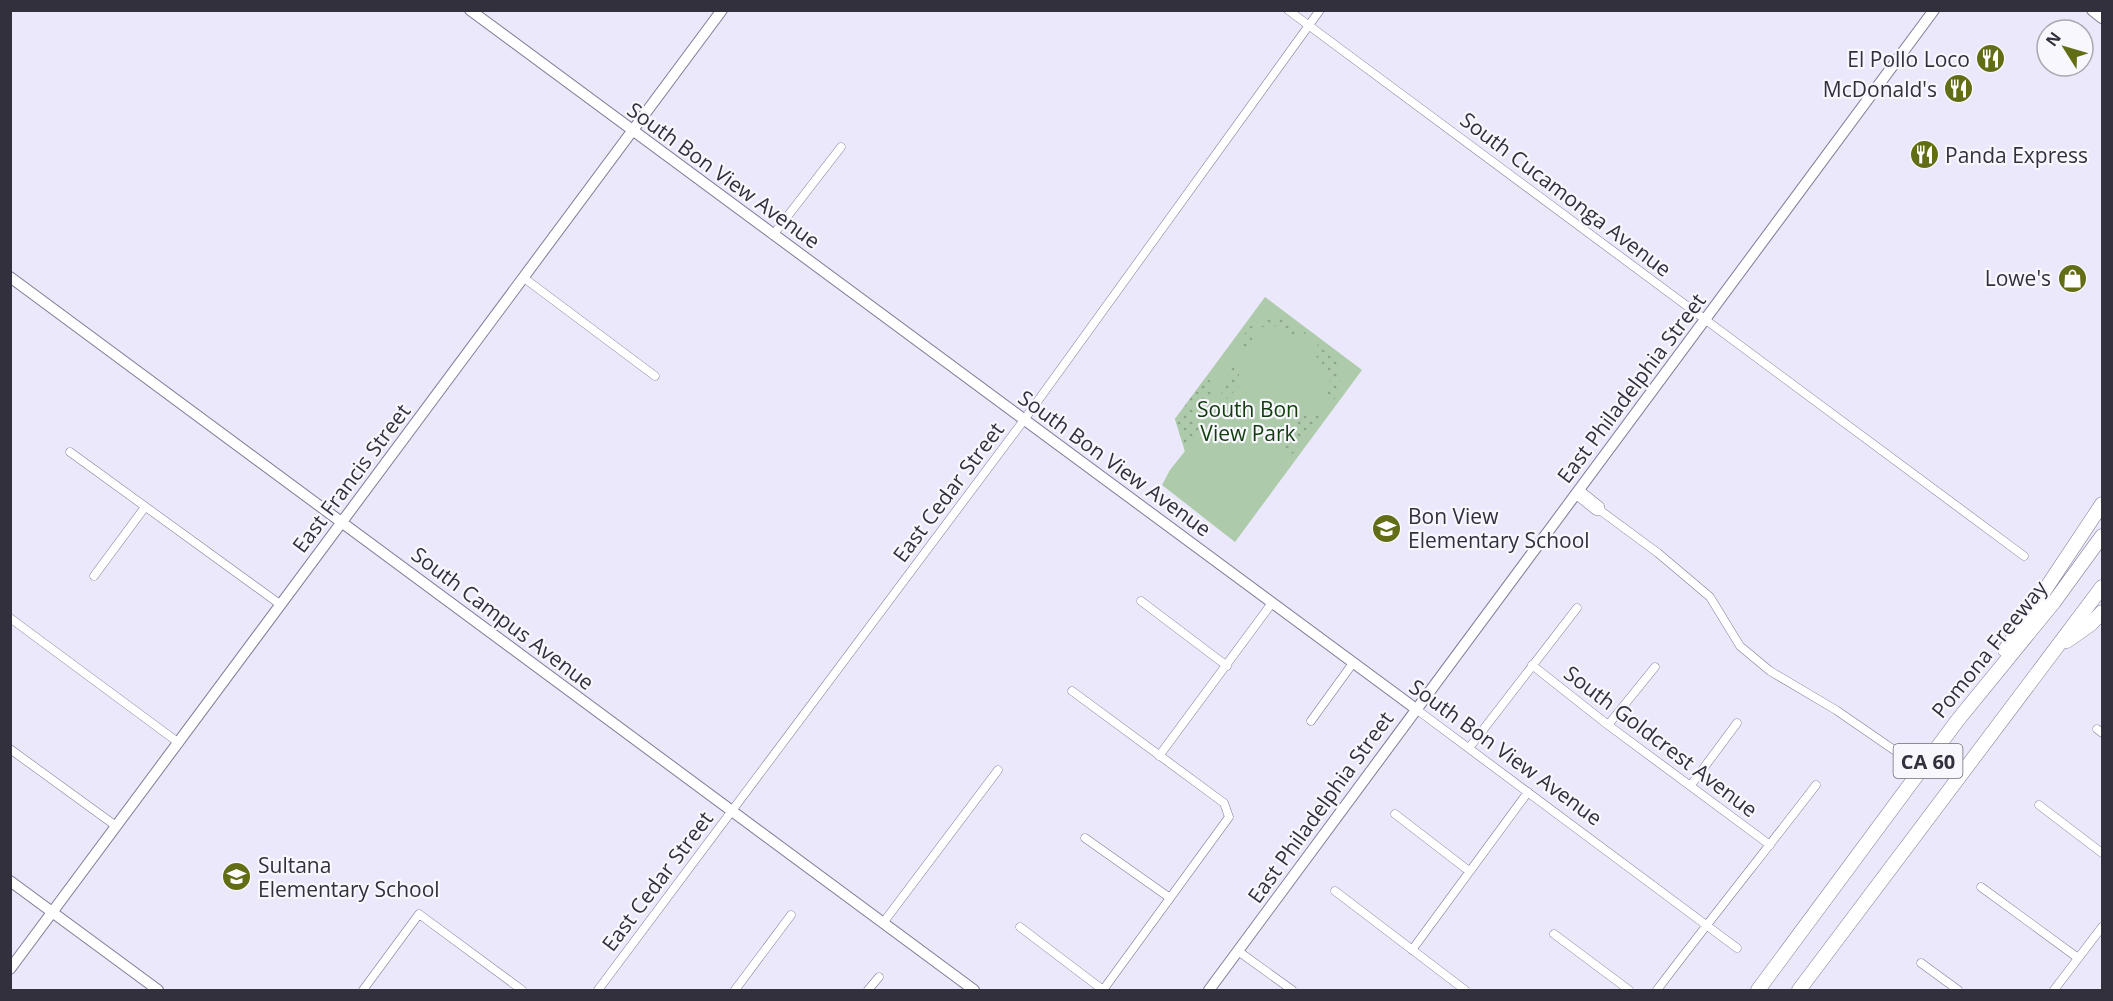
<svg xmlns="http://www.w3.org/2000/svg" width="2113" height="1001" font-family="'Open Sans',sans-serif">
<defs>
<pattern id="garden-dots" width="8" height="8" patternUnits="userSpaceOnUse" patternTransform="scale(1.5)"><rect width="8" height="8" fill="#adcbaa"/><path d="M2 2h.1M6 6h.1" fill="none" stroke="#8da58c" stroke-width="1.8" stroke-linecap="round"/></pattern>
</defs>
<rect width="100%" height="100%" fill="#eae8fa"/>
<!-- park -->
<path fill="#adcbaa" d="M 1265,297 L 1362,370 L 1235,542 L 1162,485 L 1170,470 L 1185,451 L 1175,419 Z"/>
<!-- garden -->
<path fill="url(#garden-dots)" d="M 1280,318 L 1287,320 L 1306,333 C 1292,344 1287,329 1274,326 C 1269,325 1264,327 1259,328 L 1247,347 L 1236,350 C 1249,324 1251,321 1280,318 Z
M 1318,343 L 1335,356 L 1339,366 L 1341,390 L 1331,404 L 1325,394 L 1332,375 L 1315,355 Z
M 1234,360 L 1239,368 L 1239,386 L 1227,399 L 1221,395 Z
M 1206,377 C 1211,381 1215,387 1214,394 C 1211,411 1195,437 1185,451 L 1175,419 Z
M 1307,414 L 1323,414 L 1291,456 L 1284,445 L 1291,425 Z"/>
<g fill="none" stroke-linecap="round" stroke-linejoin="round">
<defs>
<path id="street" d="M 1288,10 L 2024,556
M 773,235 L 841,147
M 524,278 L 655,376
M 70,452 L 281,605
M 1580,490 L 1600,506 L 1601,511
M 1576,495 L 1596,511 L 1601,511 L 1658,553 L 1710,597 L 1740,646 L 1770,671 L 1836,710 L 1894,750
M 94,576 L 145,507
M 1141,601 L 1227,666
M 10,618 L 179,743
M 1532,665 L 1608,725 L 1770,845
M 1072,691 L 1224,803 L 1229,817 L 1103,990
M 1416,709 L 1737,948
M 1311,721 L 1353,663
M 1608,725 L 1655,667
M 2097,729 L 2102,733
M 1469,748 L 1577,608
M 10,749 L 116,826
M 1159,756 L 1272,603
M 1691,785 L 1737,723
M 2039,805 L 2102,853
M 1395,814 L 1469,871
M 1085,838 L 1170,898
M 1981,887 L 2078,958
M 1335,891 L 1465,990
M 883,923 L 998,770
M 1020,927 L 1103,990
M 1554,934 L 1629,990
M 1412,950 L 1528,792
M 1238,951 L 1292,990
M 1921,963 L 1958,990
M 363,990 L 419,914 L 522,990
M 598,990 L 1024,420 L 1320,10
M 735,990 L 791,915
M 868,990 L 879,977
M 1657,990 C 1709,921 1763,854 1816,785
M 2054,990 L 2102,927"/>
<path id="secondary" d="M 470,10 L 1416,709
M 2092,10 L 2102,18
M 10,277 L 974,990
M 10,881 L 158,990
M 10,969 L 722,10
M 1209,990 C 1450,663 1693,338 1934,10"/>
<path id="highway" d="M 2067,641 L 2091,624 L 2102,612
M 2005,650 L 2102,504
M 1758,990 L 1957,721 L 2054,602 L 2102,536
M 1799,990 L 2102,587"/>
</defs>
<!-- street casing -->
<use href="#street" stroke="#7f7c97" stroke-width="9"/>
<!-- secondary casing -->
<use href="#secondary" stroke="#7f7c97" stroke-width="12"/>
<!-- highway casing -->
<use href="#highway" stroke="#7f7c97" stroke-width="15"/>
<!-- street -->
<use href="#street" stroke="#fff" stroke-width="8"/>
<!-- secondary -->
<use href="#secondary" stroke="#fff" stroke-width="10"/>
<!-- highway -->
<use href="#highway" stroke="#fff" stroke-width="14"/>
</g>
<!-- icons -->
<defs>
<symbol id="restaurant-disc" viewBox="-11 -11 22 22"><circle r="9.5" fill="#636d16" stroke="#f8f7fd"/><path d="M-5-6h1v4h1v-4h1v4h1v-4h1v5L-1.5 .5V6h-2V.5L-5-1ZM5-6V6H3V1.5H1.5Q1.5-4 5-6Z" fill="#fff"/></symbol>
<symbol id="shop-disc" viewBox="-11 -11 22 22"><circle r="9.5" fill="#636d16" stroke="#f8f7fd"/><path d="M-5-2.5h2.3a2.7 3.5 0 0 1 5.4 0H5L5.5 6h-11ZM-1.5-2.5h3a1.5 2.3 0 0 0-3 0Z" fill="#fff"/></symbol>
<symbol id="school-disc" viewBox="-11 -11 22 22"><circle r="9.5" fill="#636d16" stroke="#f8f7fd"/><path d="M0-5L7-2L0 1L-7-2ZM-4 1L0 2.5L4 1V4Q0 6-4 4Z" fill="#fff"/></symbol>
</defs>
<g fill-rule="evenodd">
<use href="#restaurant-disc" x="1974" y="42" width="33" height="33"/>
<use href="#restaurant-disc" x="1942" y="72" width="33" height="33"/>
<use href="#restaurant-disc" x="1908" y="138" width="33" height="33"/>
<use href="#shop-disc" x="2056" y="262" width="33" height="33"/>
<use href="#school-disc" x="1370" y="512" width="33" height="33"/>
<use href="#school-disc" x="220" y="860" width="33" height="33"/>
</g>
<g text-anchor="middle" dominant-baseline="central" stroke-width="4.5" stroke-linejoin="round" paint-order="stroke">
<!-- shield labels -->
<rect fill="#f8f7fd" stroke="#6d6c76" stroke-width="1.5" x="1893.5" y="744" width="69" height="34" rx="4.5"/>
<g font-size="20" font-weight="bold" fill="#32303c">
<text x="1928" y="761">CA 60</text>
</g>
<!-- poi labels -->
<g font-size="21" fill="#32303c" stroke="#f8f7fd" text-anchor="end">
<text x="1970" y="59">El Pollo Loco</text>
<text x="1937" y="89">McDonald's</text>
<text x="1945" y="155" text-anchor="start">Panda Express</text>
<text x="2051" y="278">Lowe's</text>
<text x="1408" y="516" text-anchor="start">Bon View<tspan x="1408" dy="24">Elementary School</tspan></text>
<text x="258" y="865" text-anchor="start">Sultana<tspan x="258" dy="24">Elementary School</tspan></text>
</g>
<!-- street labels -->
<g font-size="21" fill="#32303c" stroke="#f8f7fd">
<text transform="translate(724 175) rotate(36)">South Bon View Avenue</text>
<text transform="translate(1566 194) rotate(37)">South Cucamonga Avenue</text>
<text transform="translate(1631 388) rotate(-53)">East Philadelphia Street</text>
<text transform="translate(1115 463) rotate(36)">South Bon View Avenue</text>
<text transform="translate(351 478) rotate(-53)">East Francis Street</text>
<text transform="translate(948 492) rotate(-53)">East Cedar Street</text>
<text transform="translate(503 618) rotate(37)">South Campus Avenue</text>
<text transform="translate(1989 649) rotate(-51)">Pomona Freeway</text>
<text transform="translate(1661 741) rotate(37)">South Goldcrest Avenue</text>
<text transform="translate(1506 752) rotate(36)">South Bon View Avenue</text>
<text transform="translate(1320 807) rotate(-54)">East Philadelphia Street</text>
<text transform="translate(657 881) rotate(-53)">East Cedar Street</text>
</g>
<!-- park labels -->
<g font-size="21" fill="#113d0d" stroke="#f8f7fd">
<text x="1248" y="409">South Bon<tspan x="1248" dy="24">View Park</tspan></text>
</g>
</g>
<!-- border -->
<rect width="2113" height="1001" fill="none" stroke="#32303c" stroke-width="24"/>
<!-- north arrow -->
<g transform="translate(2065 48) rotate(307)"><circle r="28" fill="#f8f7fd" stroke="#a9a7b0" stroke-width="1.5"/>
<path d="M0-4.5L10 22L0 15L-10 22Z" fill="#636d16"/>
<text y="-9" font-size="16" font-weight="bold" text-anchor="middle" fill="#32303c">N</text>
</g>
</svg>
